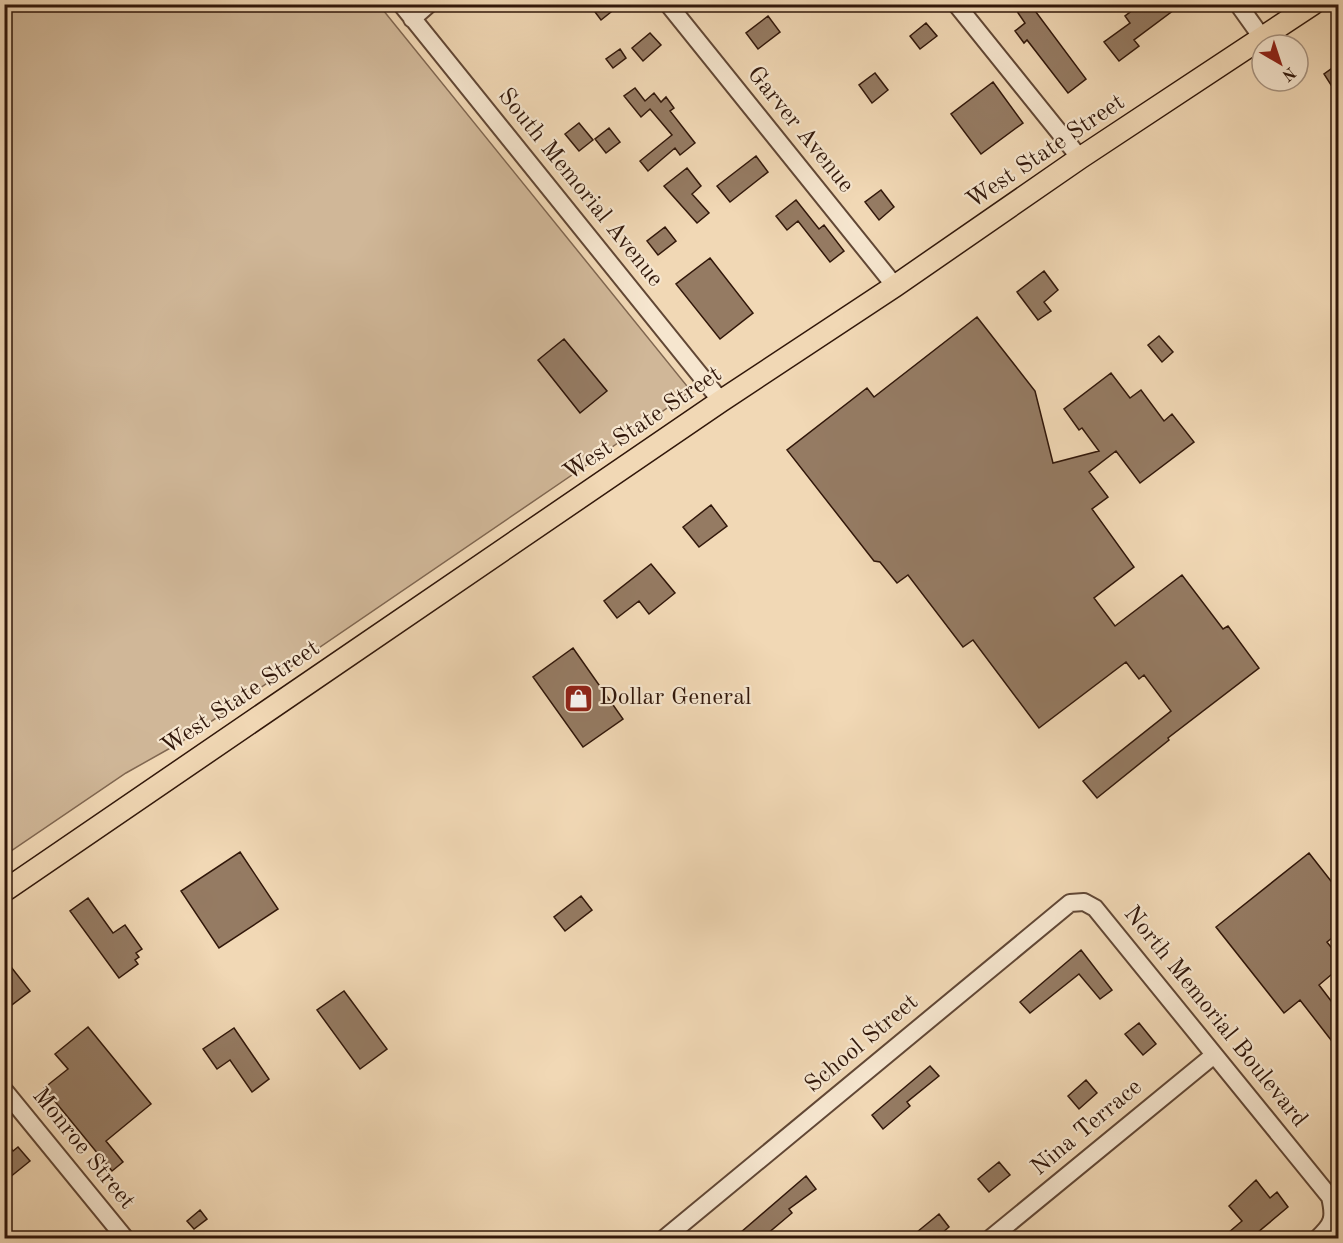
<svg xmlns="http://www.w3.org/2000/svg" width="1343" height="1243" font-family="'Old Standard TT',serif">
<rect width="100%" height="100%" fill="#f1d8b5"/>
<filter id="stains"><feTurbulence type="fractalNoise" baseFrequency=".00333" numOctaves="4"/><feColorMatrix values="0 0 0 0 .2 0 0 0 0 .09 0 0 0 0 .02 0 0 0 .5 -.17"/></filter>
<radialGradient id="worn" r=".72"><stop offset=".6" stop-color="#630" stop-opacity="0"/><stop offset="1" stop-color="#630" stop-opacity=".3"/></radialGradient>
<!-- green -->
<path fill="#d0b798" stroke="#806751" stroke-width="1.5" d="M 5,5 L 379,5 L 691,391 L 591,462 L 181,742 L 126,773 L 5,855 Z"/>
<!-- building -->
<path fill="#957b63" stroke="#31170a" stroke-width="1.5" d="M 589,4 L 621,4 L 601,20 Z
M 1012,4 L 1030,4 L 1086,79 L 1068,93 L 1027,40 L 1024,43 L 1015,31 L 1025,23 Z
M 1141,4 L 1182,4 L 1134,40 L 1139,46 L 1119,61 L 1104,42 L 1130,23 L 1125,16 Z
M 768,16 L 780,32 L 758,49 L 746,33 Z
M 926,23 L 937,36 L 920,49 L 910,36 Z
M 650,33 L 661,45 L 643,61 L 632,48 Z
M 620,49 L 626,58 L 613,68 L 606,59 Z
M 1338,64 L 1338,96 L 1324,74 Z
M 875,73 L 888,90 L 872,103 L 859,85 Z
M 993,82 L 1023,123 L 981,154 L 951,114 Z
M 635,88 L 645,101 L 654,93 L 661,102 L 666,97 L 674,108 L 670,111 L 695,143 L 680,155 L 675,148 L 648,171 L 640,161 L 672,135 L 650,109 L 641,117 L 624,96 Z
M 579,123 L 593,140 L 579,151 L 565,134 Z
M 609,128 L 620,142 L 606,153 L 595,139 Z
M 756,156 L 768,172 L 730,202 L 717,186 Z
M 687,168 L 701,186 L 692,194 L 709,213 L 697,223 L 664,186 Z
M 881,190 L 894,207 L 879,220 L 865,202 Z
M 796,200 L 819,229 L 824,225 L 844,251 L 830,262 L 798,221 L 787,230 L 776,216 Z
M 665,227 L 676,241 L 658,255 L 647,241 Z
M 710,258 L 753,313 L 720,339 L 676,284 Z
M 1044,271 L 1058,290 L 1044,302 L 1051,311 L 1038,320 L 1017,292 Z
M 977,317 L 1035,391 L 1053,463 L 1099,451 L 1082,428 L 1079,430 L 1064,409 L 1111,373 L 1130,398 L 1141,390 L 1164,421 L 1172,414 L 1194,442 L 1140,483 L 1116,451 L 1089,472 L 1108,497 L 1092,509 L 1134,567 L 1094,598 L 1115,626 L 1182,575 L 1223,629 L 1228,626 L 1259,668 L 1168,738 L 1169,740 L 1097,798 L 1083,781 L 1171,711 L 1144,675 L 1139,679 L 1126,662 L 1039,728 L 973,640 L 963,647 L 908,575 L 897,583 L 880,562 L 874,561 L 787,450 L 867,388 L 874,397 Z
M 1159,336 L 1173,352 L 1162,362 L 1148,345 Z
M 564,339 L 607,391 L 580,413 L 538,360 Z
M 711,505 L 727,526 L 699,547 L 683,527 Z
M 651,564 L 675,593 L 649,614 L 639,601 L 617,618 L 604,601 Z
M 573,648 L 623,719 L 583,747 L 533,677 Z
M 240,852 L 278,909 L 219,948 L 181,891 Z
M 1309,853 L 1338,890 L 1338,933 L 1327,942 L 1338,956 L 1338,969 L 1319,985 L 1338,1010 L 1338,1049 L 1300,1000 L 1284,1013 L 1216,927 Z
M 581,896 L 592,910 L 565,931 L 554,917 Z
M 88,898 L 113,933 L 125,925 L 142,949 L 136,953 L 139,957 L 135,960 L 138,964 L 119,978 L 70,911 Z
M 1081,950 L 1112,990 L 1100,999 L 1079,974 L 1030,1013 L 1020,1002 Z
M 4,958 L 30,991 L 4,1011 Z
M 344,991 L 387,1049 L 360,1069 L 317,1010 Z
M 1139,1023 L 1156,1044 L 1143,1055 L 1125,1034 Z
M 88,1027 L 151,1104 L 106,1141 L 123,1162 L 112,1171 L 44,1088 L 68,1069 L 55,1054 Z
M 234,1028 L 269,1079 L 252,1092 L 230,1060 L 217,1069 L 203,1049 Z
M 930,1066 L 939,1076 L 907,1102 L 910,1106 L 883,1129 L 872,1115 Z
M 1086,1080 L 1097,1093 L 1079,1109 L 1068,1096 Z
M 4,1140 L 13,1151 L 18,1147 L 30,1161 L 4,1182 Z
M 999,1162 L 1010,1175 L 989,1192 L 978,1179 Z
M 806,1176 L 816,1189 L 789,1209 L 792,1213 L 761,1239 L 733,1239 Z
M 1256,1180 L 1270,1198 L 1277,1192 L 1288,1207 L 1257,1233 L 1261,1239 L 1221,1239 L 1242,1221 L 1229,1206 Z
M 200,1210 L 207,1219 L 194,1229 L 187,1221 Z
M 939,1214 L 949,1227 L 935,1239 L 923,1239 L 917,1232 Z"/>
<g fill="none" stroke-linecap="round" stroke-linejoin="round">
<defs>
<path id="minor" d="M 401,4 L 721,401
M 668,4 L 895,286
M 956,4 L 1080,158
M 1238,4 L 1263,39
M 412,19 L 429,4
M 4,1090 L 125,1238
M 665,1238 L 1070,903 L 1084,902 L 1095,908 L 1330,1197 C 1335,1218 1333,1224 1318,1238
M 991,1238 L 1214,1055"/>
<path id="major" d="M 4,891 L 721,401 L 895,286 L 1080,158 L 1313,4"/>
</defs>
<!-- minor casing -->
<use href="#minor" stroke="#614735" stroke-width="20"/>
<!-- major casing -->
<use href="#major" stroke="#31170a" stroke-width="24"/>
<!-- minor -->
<use href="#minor" stroke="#f6e6cf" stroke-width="16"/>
<!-- major -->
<use href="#major" stroke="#f1d8b5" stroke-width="21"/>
</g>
<!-- icons -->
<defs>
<symbol id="shop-square" viewBox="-11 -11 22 22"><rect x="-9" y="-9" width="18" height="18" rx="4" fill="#8f2418" stroke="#f6e6cf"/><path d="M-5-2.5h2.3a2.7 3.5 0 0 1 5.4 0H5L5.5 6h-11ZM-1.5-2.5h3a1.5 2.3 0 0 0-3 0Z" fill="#fff"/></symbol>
</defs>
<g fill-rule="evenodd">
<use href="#shop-square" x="562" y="682" width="33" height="33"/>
</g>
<g text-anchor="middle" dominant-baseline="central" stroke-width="4.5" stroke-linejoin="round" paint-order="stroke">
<!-- street labels -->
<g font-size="24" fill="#31170a" stroke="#f6e6cf">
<text transform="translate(800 130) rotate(51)">Garver Avenue</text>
<text transform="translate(1046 152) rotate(-34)">West State Street</text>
<text transform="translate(580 188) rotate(51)">South Memorial Avenue</text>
<text transform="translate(643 424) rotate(-34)">West State Street</text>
<text transform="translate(241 698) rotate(-34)">West State Street</text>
<text transform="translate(1215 1017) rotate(51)">North Memorial Boulevard</text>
<text transform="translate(862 1044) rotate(-40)">School Street</text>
<text transform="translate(1087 1128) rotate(-40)">Nina Terrace</text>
<text transform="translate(83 1149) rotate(51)">Monroe Street</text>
</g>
<!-- poi labels -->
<g font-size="24" fill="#31170a" stroke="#f6e6cf" text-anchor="start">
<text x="599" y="698">Dollar General</text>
</g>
</g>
<!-- margin -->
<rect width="1343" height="1243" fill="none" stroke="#f1d8b5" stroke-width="24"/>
<rect x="6" y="6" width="1331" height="1231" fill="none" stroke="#31170a" stroke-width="3"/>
<rect x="12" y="12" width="1319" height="1219" fill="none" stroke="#31170a" stroke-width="1.5"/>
<!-- north arrow -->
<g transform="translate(1280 63) rotate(141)"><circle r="28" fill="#f6e6cf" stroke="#a79380" stroke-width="1.5"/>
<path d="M0-4.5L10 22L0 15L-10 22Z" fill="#8f2418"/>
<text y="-9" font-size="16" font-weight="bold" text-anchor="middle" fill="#31170a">N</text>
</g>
<rect width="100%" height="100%" filter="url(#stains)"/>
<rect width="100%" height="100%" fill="url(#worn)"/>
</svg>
